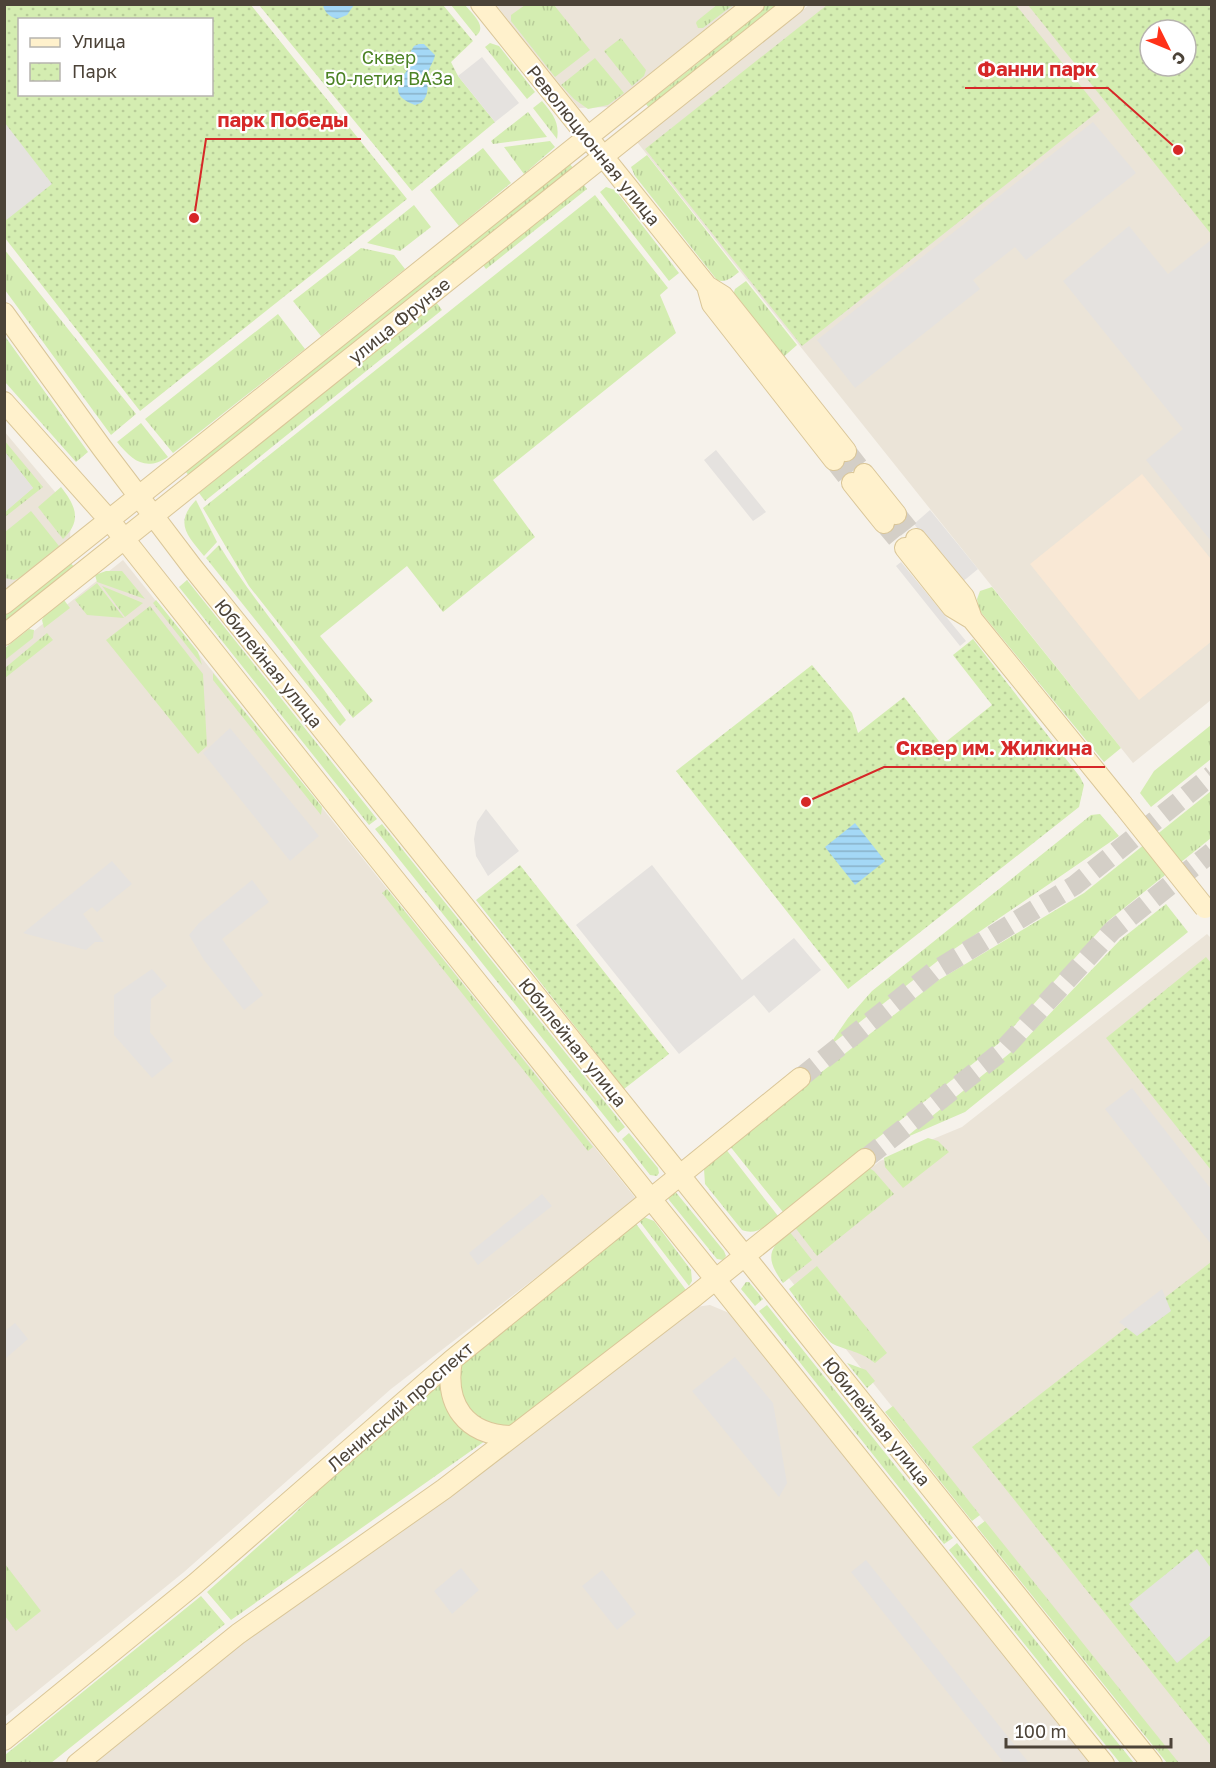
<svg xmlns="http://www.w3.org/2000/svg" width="1216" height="1768" font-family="'Golos Text',sans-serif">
<defs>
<pattern id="grass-tufts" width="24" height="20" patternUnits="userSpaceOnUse" patternTransform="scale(1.5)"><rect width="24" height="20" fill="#d4edb1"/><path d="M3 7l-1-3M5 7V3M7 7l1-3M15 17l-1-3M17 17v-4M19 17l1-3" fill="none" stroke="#b8cc99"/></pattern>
<pattern id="park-dots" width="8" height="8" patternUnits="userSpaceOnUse" patternTransform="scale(1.5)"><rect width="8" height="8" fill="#d4edb1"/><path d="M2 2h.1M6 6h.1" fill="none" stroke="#b8cc99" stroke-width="1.8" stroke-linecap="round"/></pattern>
<pattern id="water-rules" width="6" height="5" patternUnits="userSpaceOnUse" patternTransform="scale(1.5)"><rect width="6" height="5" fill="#a4d8f6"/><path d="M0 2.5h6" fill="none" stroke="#88b1c8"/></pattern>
</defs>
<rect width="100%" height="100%" fill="#f6f2eb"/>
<!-- residential -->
<path fill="#ebe4d8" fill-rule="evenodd" d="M 496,5 L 737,5 L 608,107 L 579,108 Z
M 809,5 L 1211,5 L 1211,700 L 1133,763 L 637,142 ZM 1150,30 L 1186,30 L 1186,66 L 1150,66 Z
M 4,431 L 71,511 L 70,541 L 4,593 Z
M 123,560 L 637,1200 L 391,1389 L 184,1572 L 5,1717 L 5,654 Z
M 1207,934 L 1212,939 L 1211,1763 L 1178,1763 L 784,1272 L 781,1238 L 880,1161 L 962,1127 Z
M 710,1305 L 734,1315 L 1091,1763 L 88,1764 L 198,1674 L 402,1532 L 689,1308 Z"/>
<!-- commercial -->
<path fill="#f9e8d5" d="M 1142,474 L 1211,559 L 1212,641 L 1139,700 L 1030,564 Z"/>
<!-- grass -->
<path fill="url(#grass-tufts)" d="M 718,4 L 733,5 L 703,28 L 698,28 L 696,23 L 697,21 Z
M 451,5 L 465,5 C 472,14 488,26 476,36 Z
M 525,5 L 554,5 L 590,50 L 555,77 L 511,21 L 511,15 Z
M 762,5 L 779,5 L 649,108 L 646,104 L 699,62 L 702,54 Z
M 621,38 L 646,70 L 644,76 L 632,86 L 604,51 Z
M 490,43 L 499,46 L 535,92 L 527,99 L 485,47 Z
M 595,58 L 624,93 L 608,105 L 588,109 L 574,99 L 561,85 Z
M 542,101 C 552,113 560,122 557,139 L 533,108 Z
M 528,112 L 547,137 L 493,144 L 491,141 Z
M 550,141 L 555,147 L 524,174 L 504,147 Z
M 483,148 L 511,183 L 459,226 L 430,190 Z
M 647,155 L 739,272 C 731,278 726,283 717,280 L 635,176 L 631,167 Z
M 568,162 L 574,169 L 189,476 L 183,468 Z
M 584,185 L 587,189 L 486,269 L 483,265 Z
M 606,187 L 615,190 L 679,273 L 669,281 L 600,192 Z
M 595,195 L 668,288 L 660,295 L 676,333 L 493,480 L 535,537 L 443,612 L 407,566 L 320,636 L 373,701 L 353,718 L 249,586 L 203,508 Z
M 414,205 L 431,227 L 400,251 L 367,243 Z
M 361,248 L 394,255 L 405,269 L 321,336 L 293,301 Z
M 4,249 L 136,414 L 111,435 L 5,290 Z
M 746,281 L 797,345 L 780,360 L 733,295 L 735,289 Z
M 436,302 L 442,310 L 205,501 L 199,493 Z
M 278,314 L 305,349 L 173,453 L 145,419 Z
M 4,335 L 88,452 L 76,462 L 5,382 Z
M 141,423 L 168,457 C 145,472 132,460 117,442 Z
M 4,440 L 43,487 L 5,517 L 5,512 L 33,488 L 5,452 Z
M 61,487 C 75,505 83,520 63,539 L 38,507 Z
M 196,500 L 217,542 L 204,556 C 187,535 174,523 196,500 Z
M 31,511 L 59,546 L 19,578 L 14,580 L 5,578 L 5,532 Z
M 219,545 C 257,606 304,661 346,720 L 340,726 L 206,558 Z
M 69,561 L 75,568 L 5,624 L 5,613 Z
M 106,571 L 122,571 L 145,599 L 97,582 L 95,575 Z
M 187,580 L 377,819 L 369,825 L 179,587 Z
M 97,583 L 124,618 L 87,615 L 75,600 Z
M 102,586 L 143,603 L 125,617 Z
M 992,587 L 1121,748 L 1104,762 L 979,610 L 977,599 L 980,591 Z
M 64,600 L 70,608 L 44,628 L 42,620 L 44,616 Z
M 156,600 L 198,652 L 202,665 L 153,603 Z
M 150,606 L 203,674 L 207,746 L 198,754 L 106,640 Z
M 29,629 L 34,630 L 33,638 L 5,660 L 5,648 Z
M 47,633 L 53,640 L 5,678 L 5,668 Z
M 213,673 L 322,807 L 321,815 L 213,680 Z
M 1211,725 L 1211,759 L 1151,807 L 1140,793 L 1154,771 Z
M 1211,791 L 1211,838 L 1108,921 L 998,1044 L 783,1212 L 729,1145 L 937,981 L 1084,893 Z
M 1100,814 L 1119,836 L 944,956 L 828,1047 L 848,1018 L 872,991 L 1091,815 Z
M 382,824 L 625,1127 L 618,1133 L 375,829 Z
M 387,889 L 593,1147 L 588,1151 L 382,893 Z
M 1166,904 L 1188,932 L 965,1112 L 905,1138 L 1021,1044 L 1120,940 Z
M 629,1133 L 658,1168 L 659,1173 L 657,1176 L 650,1175 L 622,1139 Z
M 928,1138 L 938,1141 L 949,1152 L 903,1188 L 885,1167 L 884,1158 Z
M 725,1148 L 778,1216 C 767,1225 757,1236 742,1230 L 705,1184 L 704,1169 Z
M 869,1168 L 874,1171 L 894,1194 L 817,1256 L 794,1226 Z
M 674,1190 L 724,1251 L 726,1256 L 723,1260 L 717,1259 L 669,1200 L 668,1197 Z
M 644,1217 L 654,1221 L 691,1270 L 692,1281 L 689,1286 L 637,1218 Z
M 634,1221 L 686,1290 L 517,1426 L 506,1428 L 484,1423 L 464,1403 L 457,1370 L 466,1355 Z
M 789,1231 L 812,1260 L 783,1283 C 766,1259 767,1250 789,1231 Z
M 817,1266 L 887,1353 L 875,1363 C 858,1350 850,1352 833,1344 C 824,1339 797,1300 789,1289 Z
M 746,1282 L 749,1282 L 763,1299 L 755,1306 L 741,1289 Z
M 767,1305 L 953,1538 L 944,1544 L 759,1311 Z
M 847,1363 L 866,1370 L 875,1381 L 867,1388 Z
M 440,1382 C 441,1411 458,1432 485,1441 L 231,1620 L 207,1592 L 291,1517 L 365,1445 Z
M 893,1406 L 980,1515 L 972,1521 L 885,1412 Z
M 985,1521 L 1179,1763 L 1167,1763 L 977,1527 Z
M 957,1543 L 1134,1763 L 1120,1763 L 949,1550 Z
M 5,1564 L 41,1611 L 16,1631 L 5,1616 Z
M 201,1596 L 225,1624 L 51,1763 L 5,1763 L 5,1755 Z"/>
<!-- park -->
<path fill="url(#park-dots)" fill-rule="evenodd" d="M 5,5 L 251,5 L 407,199 L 140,411 L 5,238 ZM 20,20 L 212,20 L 212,94 L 20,94 Z
M 259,5 L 443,5 L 473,41 L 451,62 L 458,76 L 495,122 L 412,191 Z
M 827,5 L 1016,5 L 1100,110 L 802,346 L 645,149 Z
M 1028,5 L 1211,5 L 1211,234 ZM 1150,30 L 1186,30 L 1186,66 L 1150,66 Z
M 973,639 L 1080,777 L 1084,785 L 1079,807 L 848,989 L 676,771 L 812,665 L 852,713 L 858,733 L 904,697 L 942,745 L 992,705 L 953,655 Z
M 520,865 L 669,1054 L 624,1089 L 476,900 Z
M 1206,957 L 1212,964 L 1211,1170 L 1106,1038 Z
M 1211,1262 L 1211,1746 L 972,1447 Z"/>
<!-- parking -->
<path fill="#e5e2df" d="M 482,57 L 519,103 L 495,122 L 458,76 Z
M 1093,122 L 1136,173 L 1026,260 L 1015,247 L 973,280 L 980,289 L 855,388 L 817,340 Z
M 5,123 L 52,184 L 5,221 Z
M 1129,226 L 1168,274 L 1211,240 L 1211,541 L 1146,460 L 1183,429 L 1063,281 Z
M 716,450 L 766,512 L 753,521 L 704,460 Z
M 5,452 L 33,488 L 5,512 L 4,512 Z
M 930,510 L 978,569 L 961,583 L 914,524 Z
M 901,562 L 966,641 L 960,646 L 896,566 Z
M 230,728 L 319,836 L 290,861 L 203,753 Z
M 486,809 L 519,851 L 488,876 L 476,856 L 474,839 L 477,822 Z
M 112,861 L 132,884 L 97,912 L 92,907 L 83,914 L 104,942 L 95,942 L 86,950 L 23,933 Z
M 652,865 L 742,980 L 794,938 L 821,970 L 769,1013 L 754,995 L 679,1054 L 576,925 Z
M 252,880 L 269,902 L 222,939 L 263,995 L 244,1010 L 204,960 L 189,935 L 199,923 Z
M 152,969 L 167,986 L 151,999 L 150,1032 L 173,1061 L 152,1078 L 114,1035 L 114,995 Z
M 1132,1088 L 1211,1189 L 1211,1244 L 1105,1109 Z
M 542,1194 L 552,1206 L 478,1265 L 469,1253 Z
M 1162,1289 L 1171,1311 L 1137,1336 L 1119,1322 Z
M 15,1323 L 28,1339 L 5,1359 L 5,1331 Z
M 735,1357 L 773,1403 L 787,1483 L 779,1497 L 692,1391 Z
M 1197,1549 L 1211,1568 L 1211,1635 L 1177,1663 L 1129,1604 Z
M 866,1560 L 1029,1763 L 1004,1763 L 851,1572 Z
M 461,1568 L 479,1590 L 452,1614 L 434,1591 Z
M 602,1570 L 636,1614 L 617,1630 L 582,1586 Z"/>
<!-- water -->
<path fill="url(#water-rules)" d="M 323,5 L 323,4 L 354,5 L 347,15 L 337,19 C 330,17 324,12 323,5 Z
M 419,44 L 424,44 L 435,55 C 434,62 429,66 428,74 C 426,86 431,93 421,103 L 415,105 C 385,94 402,80 412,62 L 411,51 L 414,46 Z
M 855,823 L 885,861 L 855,885 L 825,847 Z"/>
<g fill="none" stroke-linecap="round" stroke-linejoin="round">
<!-- secondary-tunnel -->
<path stroke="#d4cfc7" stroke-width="20" stroke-dasharray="20 10" stroke-linecap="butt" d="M 846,451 L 864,474
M 834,460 L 852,483
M 896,514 L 916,539
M 884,523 L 905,548
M 800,1078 L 933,972 L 1075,885 L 1212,775
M 865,1159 L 1001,1052 L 1112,931 L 1212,852"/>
<defs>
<path id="secondary" d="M 481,4 L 707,286 L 723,296 L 846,451
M 707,286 L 712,304 L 834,460
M 4,313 L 102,448 L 193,568 L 1152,1764
M 4,402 L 110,521 L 360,836 L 1104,1764
M 864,474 L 896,514
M 852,483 L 884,523
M 916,539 L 964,597 L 972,619 L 1123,805
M 905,548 L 952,607 L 972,619
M 4,604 L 754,4
M 4,635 L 794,4
M 452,1360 C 444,1405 466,1435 512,1436
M 4,1740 L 195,1584 L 452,1360 L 800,1078
M 77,1764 L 238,1634 L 444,1489 L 695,1296 L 865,1159"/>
</defs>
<!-- secondary casing -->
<use href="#secondary" stroke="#dac698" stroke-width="22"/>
<!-- secondary -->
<use href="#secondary" stroke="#fff1cc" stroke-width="20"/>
<defs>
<path id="secondary-bridge" d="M 1123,805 L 1205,908"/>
</defs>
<!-- secondary-bridge casing -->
<use href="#secondary-bridge" stroke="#dac698" stroke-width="22" stroke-linecap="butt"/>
<!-- secondary-bridge -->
<use href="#secondary-bridge" stroke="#fff1cc" stroke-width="20"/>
</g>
<g text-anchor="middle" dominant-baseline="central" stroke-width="4.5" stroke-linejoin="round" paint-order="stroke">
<!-- park labels -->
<g font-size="18" fill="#4c8325" stroke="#fff">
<text x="389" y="57">Сквер<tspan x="389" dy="21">50-летия ВАЗа</tspan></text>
</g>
<!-- street labels -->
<g font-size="18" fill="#4c4338" stroke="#fff">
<text transform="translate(594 145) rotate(51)">Революционная улица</text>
<text transform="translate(399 320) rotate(-39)">улица Фрунзе</text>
<text transform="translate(269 663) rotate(51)">Юбилейная улица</text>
<text transform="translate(573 1042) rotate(51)">Юбилейная улица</text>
<text transform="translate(400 1406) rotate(-41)">Ленинский проспект</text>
<text transform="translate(877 1421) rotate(51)">Юбилейная улица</text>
</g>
</g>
<!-- callouts -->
<path fill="none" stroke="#d62828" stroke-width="2" d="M1178 150L1108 88H965M194 218L206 139H361M806 802L884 767H1105"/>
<g fill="#d62828" stroke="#fff" stroke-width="2">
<circle cx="1178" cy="150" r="6"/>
<circle cx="194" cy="218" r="6"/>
<circle cx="806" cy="802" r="6"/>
</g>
<g font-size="20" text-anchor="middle" font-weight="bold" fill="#d62828" stroke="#fff" stroke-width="4.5" stroke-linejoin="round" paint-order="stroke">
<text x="1037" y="76">Фанни парк</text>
<text x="283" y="127">парк Победы</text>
<text x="994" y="755">Сквер им. Жилкина</text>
</g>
<!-- border -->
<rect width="1216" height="1768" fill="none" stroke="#4c4338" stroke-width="12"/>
<!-- legend -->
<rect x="18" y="18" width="195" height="78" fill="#ffffff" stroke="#b7b4af" stroke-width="1.5"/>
<rect x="30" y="38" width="30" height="9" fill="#fff1cc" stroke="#b7b4af" stroke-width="1.5"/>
<text x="72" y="48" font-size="18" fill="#4c4338">Улица</text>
<rect x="30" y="63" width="30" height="18" fill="url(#park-dots)" stroke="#b7b4af" stroke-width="1.5"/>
<text x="72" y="78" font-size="18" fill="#4c4338">Парк</text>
<!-- north arrow -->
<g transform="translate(1168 48) rotate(133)"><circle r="28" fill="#ffffff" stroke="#b7b4af" stroke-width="1.5"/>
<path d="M0-4.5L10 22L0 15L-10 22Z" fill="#ff3219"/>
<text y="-9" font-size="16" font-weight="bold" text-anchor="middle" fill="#4c4338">С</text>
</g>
<!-- scale -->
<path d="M1006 1738v9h165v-9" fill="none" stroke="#4c4338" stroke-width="3"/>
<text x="1015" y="1738" font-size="18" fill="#4c4338" stroke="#ffffff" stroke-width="4.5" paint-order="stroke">100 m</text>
</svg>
